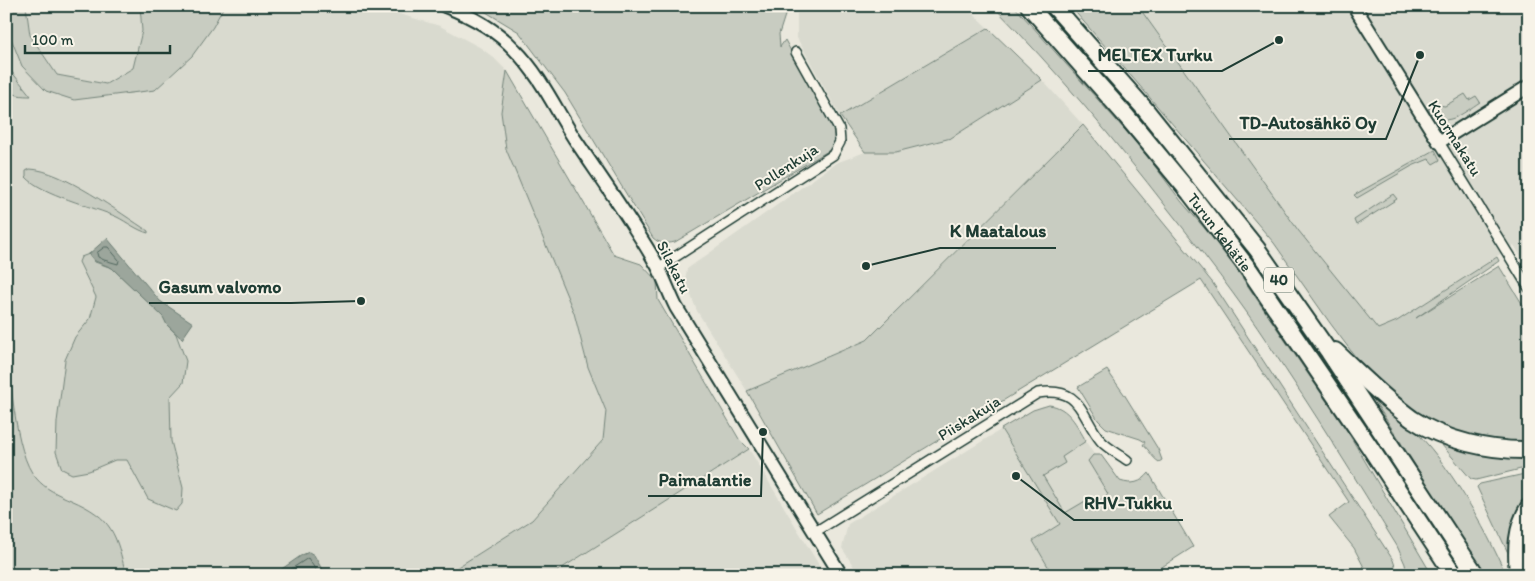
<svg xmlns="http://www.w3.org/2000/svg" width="1535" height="581" font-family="Itim,sans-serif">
<rect width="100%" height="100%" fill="#eae8dd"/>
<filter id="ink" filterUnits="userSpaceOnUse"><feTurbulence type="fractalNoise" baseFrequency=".02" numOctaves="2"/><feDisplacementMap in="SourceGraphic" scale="10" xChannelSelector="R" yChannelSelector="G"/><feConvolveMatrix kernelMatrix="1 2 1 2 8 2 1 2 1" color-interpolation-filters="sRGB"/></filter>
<g filter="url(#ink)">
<!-- built -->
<path fill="#d9dacf" d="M 26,6 L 140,6 L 142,31 L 133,68 L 106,84 L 57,75 L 30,35 Z
M 224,6 L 372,6 L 440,26 L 481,48 L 494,58 L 507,71 L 501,112 L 574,313 L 588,367 L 606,411 L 603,440 L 532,520 L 445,575 L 6,575 L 6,26 L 46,91 L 155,90 L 213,27 Z
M 797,6 L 965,6 L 988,28 L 840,116 L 797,38 Z
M 1138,6 L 1529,6 L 1529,269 L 1514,245 L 1397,321 L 1378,330 L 1298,230 Z
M 1042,80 L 1083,125 L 867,340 L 747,391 L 697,311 L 685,280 L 687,269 L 836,163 L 865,152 L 896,152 L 951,138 Z
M 1043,406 L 1054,406 L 1069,415 L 1116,489 L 1033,541 L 1053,575 L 859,575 L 842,548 L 848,524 L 1033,410 Z
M 749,449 L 825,575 L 551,575 Z"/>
<!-- green -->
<path fill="#c8ccc1" stroke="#74847a" d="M 6,6 L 26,6 L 30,35 L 57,75 L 106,84 L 133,68 L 142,31 L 140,6 L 224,6 L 213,27 L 192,56 L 155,90 L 74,100 L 46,91 L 22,66 L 6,26 Z
M 476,6 L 788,6 L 779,34 L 780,47 L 785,40 L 833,129 C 835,139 836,144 828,151 L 675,242 C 666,244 660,244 653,238 L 565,93 L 519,32 Z
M 993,6 L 1014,6 L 1142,149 L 1181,201 L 1224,251 L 1349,434 L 1432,575 L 1407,575 L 1405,564 L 1397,546 C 1355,478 1314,411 1269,345 C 1238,298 1203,253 1168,209 C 1113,138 1056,70 993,6 Z
M 1070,6 L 1138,6 L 1298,230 L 1378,329 L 1397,321 L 1497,257 L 1499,261 L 1416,318 L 1499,266 L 1529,315 L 1529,443 L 1511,443 L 1483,438 L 1452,431 L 1428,421 L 1411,411 L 1372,379 L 1330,323 L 1274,243 L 1139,85 Z
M 988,28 L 1042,80 L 951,138 L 896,152 L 865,152 L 840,116 Z
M 6,66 L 7,66 L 31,96 C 23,96 12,96 6,88 Z
M 507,71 L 614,255 L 641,264 L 657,281 L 658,300 L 739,439 L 749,449 L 551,575 L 445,575 L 532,520 L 603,440 L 606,411 L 588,367 L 574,313 L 506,149 L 501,112 Z
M 1465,94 L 1469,100 L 1476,96 L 1480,102 C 1463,113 1443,132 1428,109 L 1438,105 L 1445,106 Z
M 1083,125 L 1212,282 L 1393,560 L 1398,575 L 1368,575 L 1354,548 L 1329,517 L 1349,502 L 1201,280 L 817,514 L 747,391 L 867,340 Z
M 1435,150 L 1440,160 L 1433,164 L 1429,159 L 1412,166 L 1357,198 L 1354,195 Z
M 30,169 C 62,170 120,213 148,231 L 148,233 C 137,230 127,222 117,217 C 94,207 41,194 26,177 L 26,171 Z
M 1393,194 L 1397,199 L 1356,225 L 1354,220 Z
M 89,254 L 95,262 L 112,268 L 164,317 L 167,325 L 176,334 L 186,361 L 183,383 L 170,397 L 171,441 L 183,488 L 182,504 L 176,511 L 148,499 L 127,460 L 115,460 L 89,471 L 72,474 L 62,469 L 56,452 L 57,422 L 65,360 L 75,337 L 90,319 L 96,297 L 79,262 L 81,257 Z
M 6,335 C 10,369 14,454 36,478 C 45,489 59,495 71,500 C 113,518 116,534 126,575 L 6,575 L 6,473 L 10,467 L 6,436 Z
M 1107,370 L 1124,394 L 1158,449 L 1162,460 L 1159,462 C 1151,457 1150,450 1143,445 L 1145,442 L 1140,439 L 1106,428 L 1098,420 L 1078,387 Z
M 1370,394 C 1383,405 1397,415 1410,426 C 1447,460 1486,528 1506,575 L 1485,575 Z
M 1049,405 C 1069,407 1077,426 1086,441 L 1062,457 L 1065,463 L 1043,476 L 1065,513 L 1087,500 L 1091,505 L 1108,494 L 1088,461 L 1093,455 L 1101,455 L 1120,481 C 1132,485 1141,483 1149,473 L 1193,547 L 1154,572 L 1155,575 L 1053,575 L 1033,541 L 1060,524 L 1001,429 L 1033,410 Z
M 1435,437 L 1529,455 L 1529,467 L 1476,480 L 1471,479 Z
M 1529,473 L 1529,496 L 1520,508 L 1509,555 L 1477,487 L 1480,484 Z"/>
<!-- water -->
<path fill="#9ca69c" stroke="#6a7c72" d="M 107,238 L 160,301 L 193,323 L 182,339 L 167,325 L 163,317 L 112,268 L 95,261 L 89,254 Z
M 309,552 L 314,555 L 325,575 L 273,575 L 302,555 Z"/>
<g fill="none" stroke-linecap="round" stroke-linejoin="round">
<!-- shore -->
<path stroke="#51675e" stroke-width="1" d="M 105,247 L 108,247 L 119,260 L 118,264 L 104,260 L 98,257 L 97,253 Z
M 282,575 L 308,558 L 319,575"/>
<defs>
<path id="street" d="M 1439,142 L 1529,288
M 658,268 L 833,155 L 840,142 L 839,129 L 796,52
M 815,532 L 1038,393 C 1082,386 1080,415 1101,441 C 1107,448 1119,454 1127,460"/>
<path id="secondary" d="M 445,6 C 471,16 496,29 515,50 C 540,75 555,108 574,138 C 602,180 632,221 657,265 C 664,278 669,293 676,307 L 841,575
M 1354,6 L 1439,142 L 1529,86"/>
<g id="highway">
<path id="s1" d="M 1029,6 L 1127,117 L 1190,193 L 1250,271 L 1369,446 L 1454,575"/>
<path d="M 1054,6 L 1144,108 L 1257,249 L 1329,352 L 1476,575"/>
<path d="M 1335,351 C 1360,374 1384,399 1412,419 C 1445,441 1490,451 1529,450"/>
<path d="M 1518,575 C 1516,550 1516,528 1529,507"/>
</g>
</defs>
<!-- street casing -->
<use href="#street" stroke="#1f3d34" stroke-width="12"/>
<!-- secondary casing -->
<use href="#secondary" stroke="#1f3d34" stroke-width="16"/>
<!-- highway casing -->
<use href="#highway" stroke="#1f3d34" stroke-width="20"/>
<!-- street -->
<use href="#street" stroke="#f7f3e8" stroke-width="9"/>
<!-- secondary -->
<use href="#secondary" stroke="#f7f3e8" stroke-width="12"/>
<!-- highway -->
<use href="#highway" stroke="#f7f3e8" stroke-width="16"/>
</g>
</g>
<g text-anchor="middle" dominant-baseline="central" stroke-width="4" stroke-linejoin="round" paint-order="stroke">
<!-- shield labels -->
<rect fill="#f7f3e8" stroke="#60746a" stroke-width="1" x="1264" y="267.5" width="30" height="25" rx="4"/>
<g font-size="15" font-weight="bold" fill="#1f3d34">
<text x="1279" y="280">40</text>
</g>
<!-- street labels -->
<g font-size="16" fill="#1f3d34" stroke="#f7f3e8">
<text transform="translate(1455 138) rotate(58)">Kuormakatu</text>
<text transform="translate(786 167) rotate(-33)">Pollenkuja</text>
<text stroke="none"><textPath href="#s1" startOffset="296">Turun kehätie</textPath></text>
<text transform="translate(674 267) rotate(63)">Silakatu</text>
<text transform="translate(969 418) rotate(-32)">Piiskakuja</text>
</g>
</g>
<!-- callouts -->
<path fill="none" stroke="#1f3d34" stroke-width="2" d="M1279 40L1222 71H1088M1420 55L1386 139H1229M866 266L940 248H1056M361 301L291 303H149M763 432L761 496H648M1016 476L1074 520H1183"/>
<g fill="#1f3d34" stroke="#f7f3e8" stroke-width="2">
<circle cx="1279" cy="40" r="5"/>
<circle cx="1420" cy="55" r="5"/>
<circle cx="866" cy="266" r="5"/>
<circle cx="361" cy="301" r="5"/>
<circle cx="763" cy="432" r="5"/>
<circle cx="1016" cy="476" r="5"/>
</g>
<g font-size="18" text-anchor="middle" font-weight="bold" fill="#1f3d34" stroke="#f7f3e8" stroke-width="4" stroke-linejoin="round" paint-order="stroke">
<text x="1155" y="61">MELTEX Turku</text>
<text x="1308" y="129">TD-Autosähkö Oy</text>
<text x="998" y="237">K Maatalous</text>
<text x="220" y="293">Gasum valvomo</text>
<text x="705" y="486">Paimalantie</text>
<text x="1128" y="509">RHV-Tukku</text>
</g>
<!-- margin -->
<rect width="1535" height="581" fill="none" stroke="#f7f3e8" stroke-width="25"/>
<rect x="12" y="12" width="1510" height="556" fill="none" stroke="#1f3d34" stroke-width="2" filter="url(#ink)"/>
<!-- scale -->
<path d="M25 45v8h145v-8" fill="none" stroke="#1f3d34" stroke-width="2.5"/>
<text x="32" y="45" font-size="15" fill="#1f3d34" stroke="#f7f3e8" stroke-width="4" paint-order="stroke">100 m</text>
</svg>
